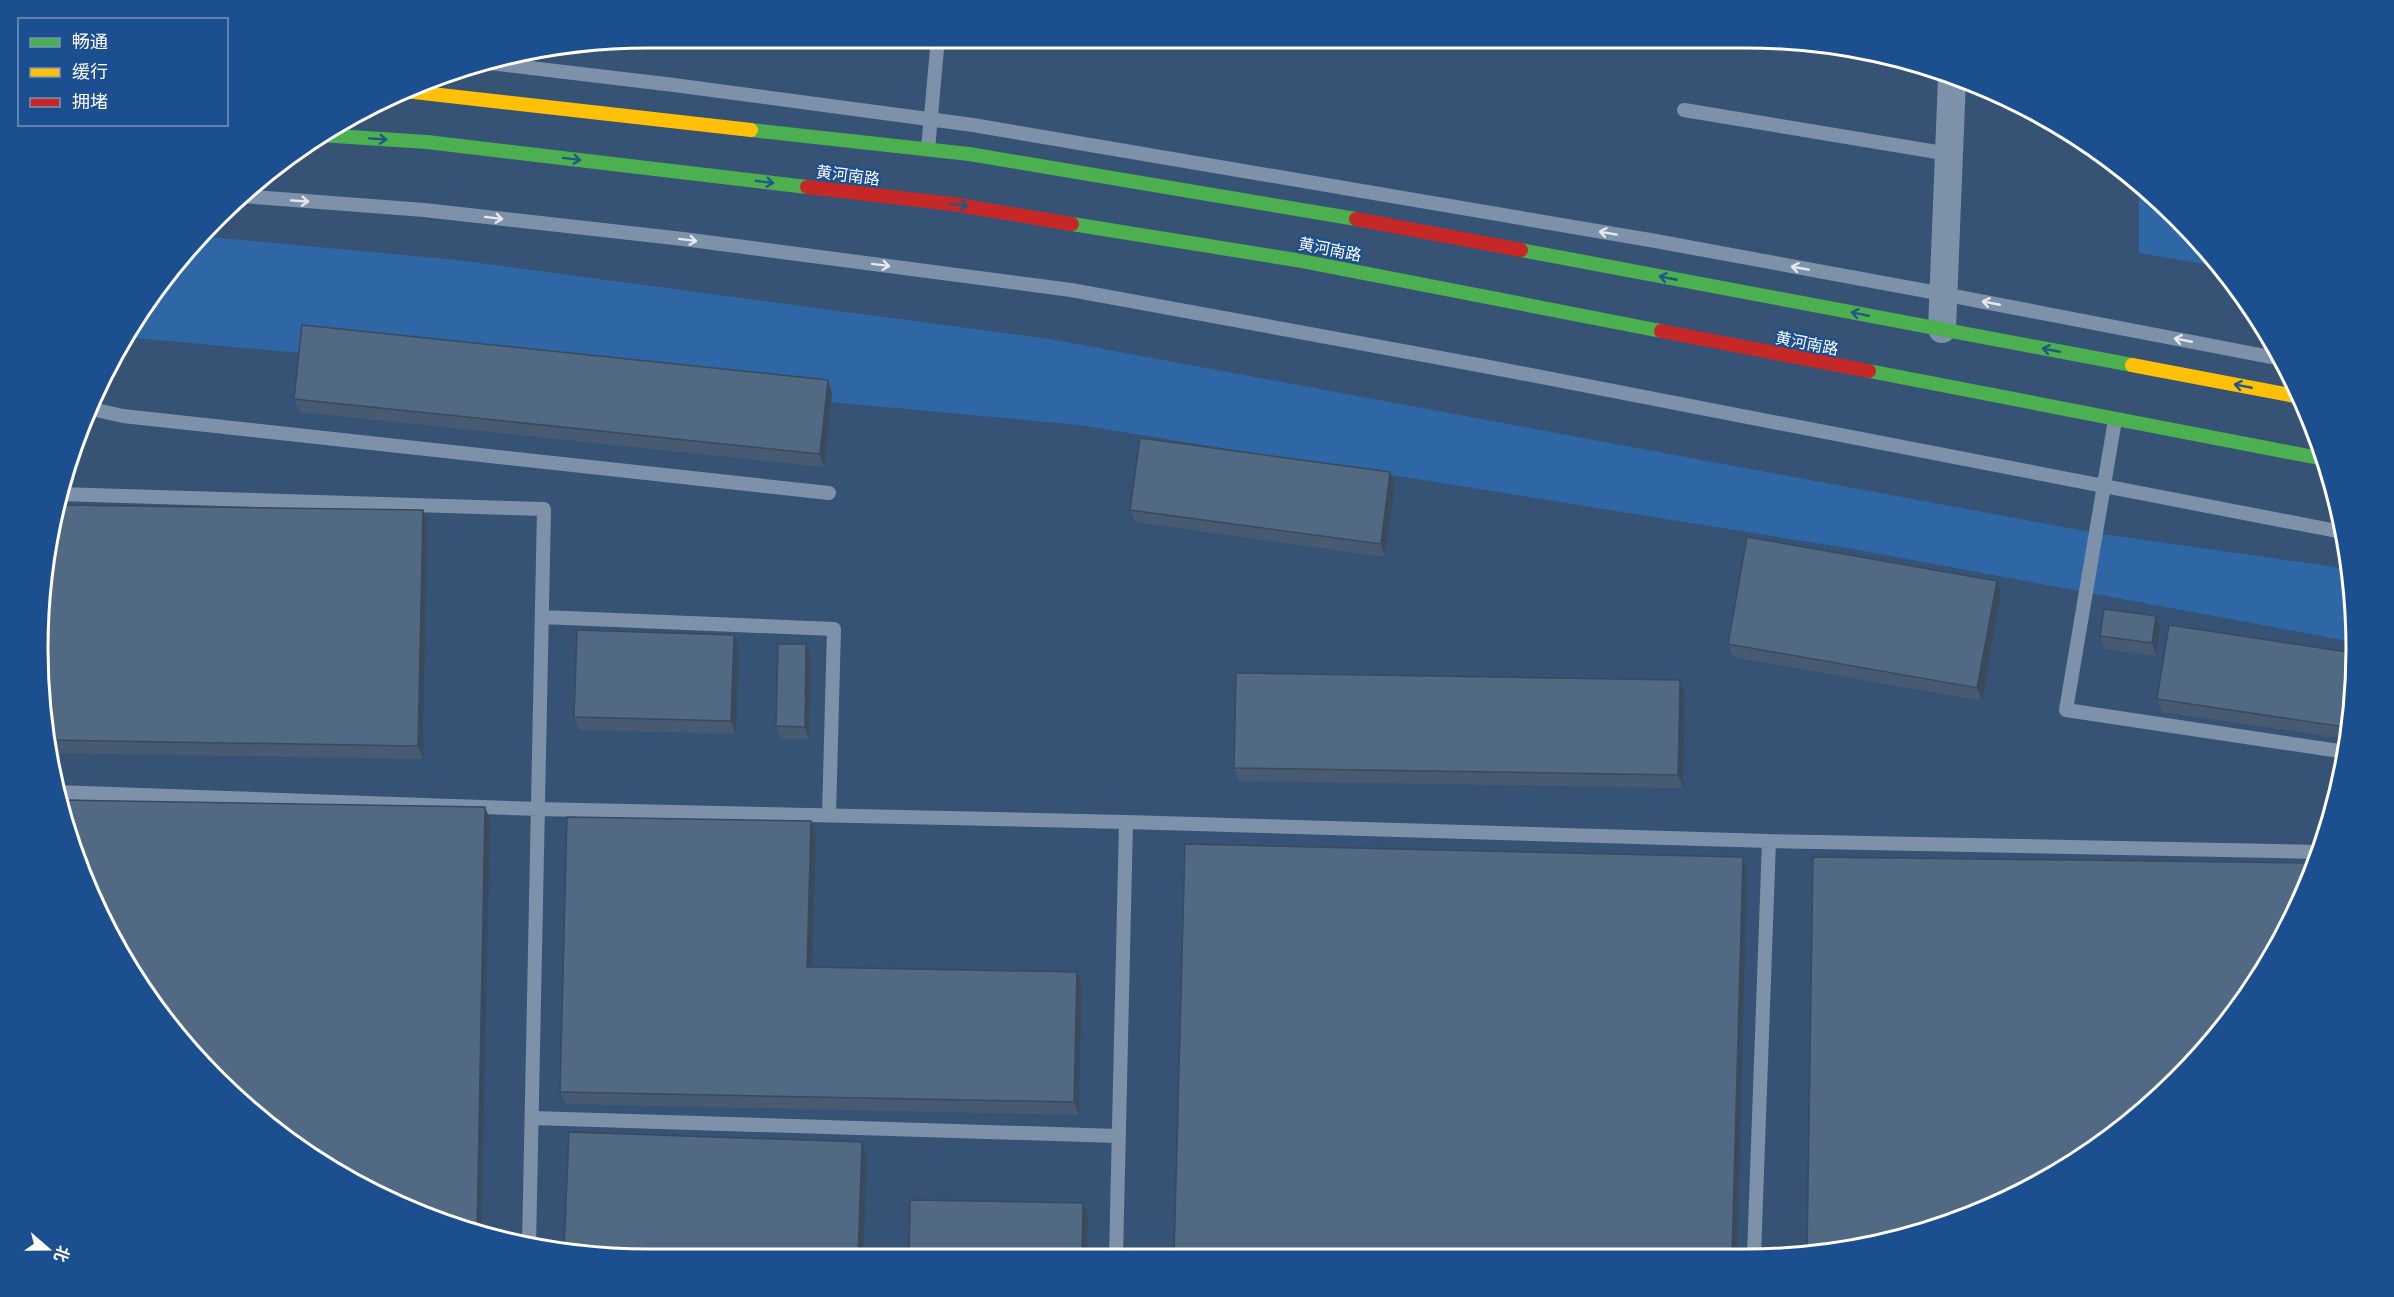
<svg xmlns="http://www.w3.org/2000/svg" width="2394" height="1297" font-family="Mulish,'Noto Sans SC',sans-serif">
<rect width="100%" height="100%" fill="#365274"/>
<!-- green -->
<path fill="#2f66a5" d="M 2139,183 L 2148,189 L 2222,267 L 2139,253 Z
M 199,236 L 457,260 L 1050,339 L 2096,533 L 2349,569 L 2355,608 L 2354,642 L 1853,549 L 1079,425 L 126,337 L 140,309 L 189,245 Z"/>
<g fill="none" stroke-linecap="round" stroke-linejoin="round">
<!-- lane -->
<path stroke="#7d92a8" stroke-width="14" d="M 481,62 L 674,85 L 973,125 L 1650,240 L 1943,294 L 2281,359
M 1684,110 L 1949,154
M 928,149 L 938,38
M 242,196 L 424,210 L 683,239 L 1071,290 L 1484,366 L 2342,532
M 87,408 L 123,416 L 829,493
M 2115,420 L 2066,710 L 2346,752
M 58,494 L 544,509 L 529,1245
M 542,617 L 834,629 L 829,815
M 56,792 L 538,809 L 1126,822 L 1769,841 L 2321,852
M 532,1118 L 1118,1136
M 1754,1255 L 1769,841
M 1116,1257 L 1126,822"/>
<!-- street -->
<path stroke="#7d92a8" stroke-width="28" d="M 1942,329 L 1952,78"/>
<!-- fast -->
<path stroke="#4caf50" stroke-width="14" d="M 751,130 L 969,154 L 1356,219
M 320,135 L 427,142 L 807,187
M 1072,224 L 1296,260 L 1661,331
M 1521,250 L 2132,365
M 1869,371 L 2324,459"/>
<!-- slow -->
<path stroke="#ffc107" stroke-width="14" d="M 405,91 L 751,130
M 2132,365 L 2300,397"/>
<!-- jam -->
<path stroke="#c62828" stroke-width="14" d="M 807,187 L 952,204 L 1072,224
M 1356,219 L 1521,250
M 1661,331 L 1869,371"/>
</g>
<!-- wall -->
<path fill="#475a72" d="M 828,380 L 832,393 L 824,467 L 299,412 L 294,399 Z
M 1390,472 L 1395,485 L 1385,557 L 1135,522 L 1130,510 Z
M 423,510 L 427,523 L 423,759 L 49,753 L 39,689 Z
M 2001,594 L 1982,701 L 1733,657 L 1728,644 Z
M 2160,629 L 2156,656 L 2105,649 L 2100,636 Z
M 806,644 L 811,657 L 809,739 L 781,739 L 776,726 Z
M 739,648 L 736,734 L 579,730 L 574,717 Z
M 1685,693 L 1683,788 L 1239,781 L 1234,768 Z
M 2157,699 L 2351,728 L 2349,739 L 2162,712 Z
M 816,834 L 813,967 L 1077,972 L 1082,985 L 1079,1115 L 565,1104 L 560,1092 Z"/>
<!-- shaded-wall -->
<path fill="#394a5c" d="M 828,380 L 832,393 L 824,467 L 820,454 Z
M 1390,472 L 1395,485 L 1385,557 L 1381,544 Z
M 423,510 L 427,523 L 423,759 L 418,746 Z
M 1997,581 L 2001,594 L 1982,701 L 1977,688 Z
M 2156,616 L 2160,629 L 2156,656 L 2152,643 Z
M 734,635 L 739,648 L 736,734 L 731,721 Z
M 806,644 L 811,657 L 809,739 L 805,727 Z
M 1680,680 L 1685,693 L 1683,788 L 1678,775 Z
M 485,807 L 490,819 L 481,1235 L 477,1233 Z
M 811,821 L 816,834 L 812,980 L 807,967 Z
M 1743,857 L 1747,870 L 1737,1255 L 1732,1255 Z
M 1077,972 L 1082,985 L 1079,1115 L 1074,1102 Z
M 862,1142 L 867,1155 L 863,1257 L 858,1257 Z
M 1083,1203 L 1088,1216 L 1087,1257 L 1082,1257 Z"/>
<!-- building -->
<path fill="#526984" stroke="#394a5c" stroke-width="1.5" d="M 302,325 L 828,380 L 820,454 L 294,399 Z
M 1140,438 L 1390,472 L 1381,544 L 1130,510 Z
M 56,505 L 423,510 L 418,746 L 47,740 L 39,689 L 39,608 Z
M 1747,537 L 1997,581 L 1977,688 L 1728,644 Z
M 2104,609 L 2156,616 L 2152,643 L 2100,636 Z
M 2169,625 L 2354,653 L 2351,728 L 2157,699 Z
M 577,630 L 734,635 L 731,721 L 574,717 Z
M 778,644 L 806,644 L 805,727 L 776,726 Z
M 1236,673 L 1680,680 L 1678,775 L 1234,768 Z
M 57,800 L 485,807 L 477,1233 L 343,1178 L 276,1133 L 189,1052 L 140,988 L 84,883 L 58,806 Z
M 567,817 L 811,821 L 807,967 L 1077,972 L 1074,1102 L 560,1092 Z
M 1185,844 L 1743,857 L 1732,1255 L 1174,1256 Z
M 1813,857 L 2316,863 L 2275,954 L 2205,1052 L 2085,1156 L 1979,1213 L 1825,1254 L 1807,1254 Z
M 569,1132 L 862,1142 L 858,1257 L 609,1258 L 564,1251 Z
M 910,1200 L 1083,1203 L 1082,1257 L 909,1257 Z"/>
<!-- one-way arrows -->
<defs><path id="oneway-shaft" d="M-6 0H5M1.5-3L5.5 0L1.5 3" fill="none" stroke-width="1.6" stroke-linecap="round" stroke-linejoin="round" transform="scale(1.5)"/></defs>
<g stroke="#205989">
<use href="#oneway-shaft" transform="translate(378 139) rotate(4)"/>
<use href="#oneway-shaft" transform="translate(572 159) rotate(7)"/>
<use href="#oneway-shaft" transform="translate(765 182) rotate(7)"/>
<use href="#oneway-shaft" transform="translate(959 205) rotate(9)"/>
<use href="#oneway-shaft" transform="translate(1668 278) rotate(-169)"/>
<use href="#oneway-shaft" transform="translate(1860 314) rotate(-169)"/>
<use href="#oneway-shaft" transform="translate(2051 350) rotate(-169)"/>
<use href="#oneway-shaft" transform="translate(2243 386) rotate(-169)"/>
</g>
<g stroke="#e5e9ee">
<use href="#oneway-shaft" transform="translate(300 201) rotate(4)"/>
<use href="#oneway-shaft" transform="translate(494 218) rotate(7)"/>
<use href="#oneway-shaft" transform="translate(1608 233) rotate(-170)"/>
<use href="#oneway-shaft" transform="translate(688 240) rotate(7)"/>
<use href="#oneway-shaft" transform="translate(881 265) rotate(7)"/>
<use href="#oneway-shaft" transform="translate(1800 268) rotate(-170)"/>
<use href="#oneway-shaft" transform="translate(1991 303) rotate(-169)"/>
<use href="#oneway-shaft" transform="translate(2183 340) rotate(-169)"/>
</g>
<g text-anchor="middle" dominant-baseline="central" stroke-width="4.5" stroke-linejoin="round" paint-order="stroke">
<!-- street labels -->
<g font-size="16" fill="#fff" stroke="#1b4f8f">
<text transform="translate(848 175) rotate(7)">黄河南路</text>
<text transform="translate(1330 249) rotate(11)">黄河南路</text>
<text transform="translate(1807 343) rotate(11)">黄河南路</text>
</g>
</g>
<!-- crop -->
<path d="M0 0H2394V1297H0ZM648 48H1746A600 600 0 0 1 2346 648V649A600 600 0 0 1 1746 1249H648A600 600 0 0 1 48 649V648A600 600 0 0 1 648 48Z" fill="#1b4f8f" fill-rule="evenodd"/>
<path fill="none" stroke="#fff" stroke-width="3" d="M648 48H1746A600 600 0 0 1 2346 648V649A600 600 0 0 1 1746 1249H648A600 600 0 0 1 48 649V648A600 600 0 0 1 648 48Z"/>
<!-- legend -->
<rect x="18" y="18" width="210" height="108" fill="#1b4f8f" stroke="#7695bc" stroke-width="1.5"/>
<rect x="30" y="38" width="30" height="9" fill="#4caf50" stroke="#7695bc" stroke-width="1.5"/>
<text x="72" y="48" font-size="18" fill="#ffffff">畅通</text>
<rect x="30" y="68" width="30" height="9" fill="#ffc107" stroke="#7695bc" stroke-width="1.5"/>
<text x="72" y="78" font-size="18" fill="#ffffff">缓行</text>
<rect x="30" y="98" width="30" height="9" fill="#c62828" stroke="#7695bc" stroke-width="1.5"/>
<text x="72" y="108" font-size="18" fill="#ffffff">拥堵</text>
<!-- north arrow -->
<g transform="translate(48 1249) rotate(110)" stroke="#1b4f8f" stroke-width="4.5" paint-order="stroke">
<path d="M0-4.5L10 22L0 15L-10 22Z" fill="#ffffff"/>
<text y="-9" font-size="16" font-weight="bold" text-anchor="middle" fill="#ffffff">北</text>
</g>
</svg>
